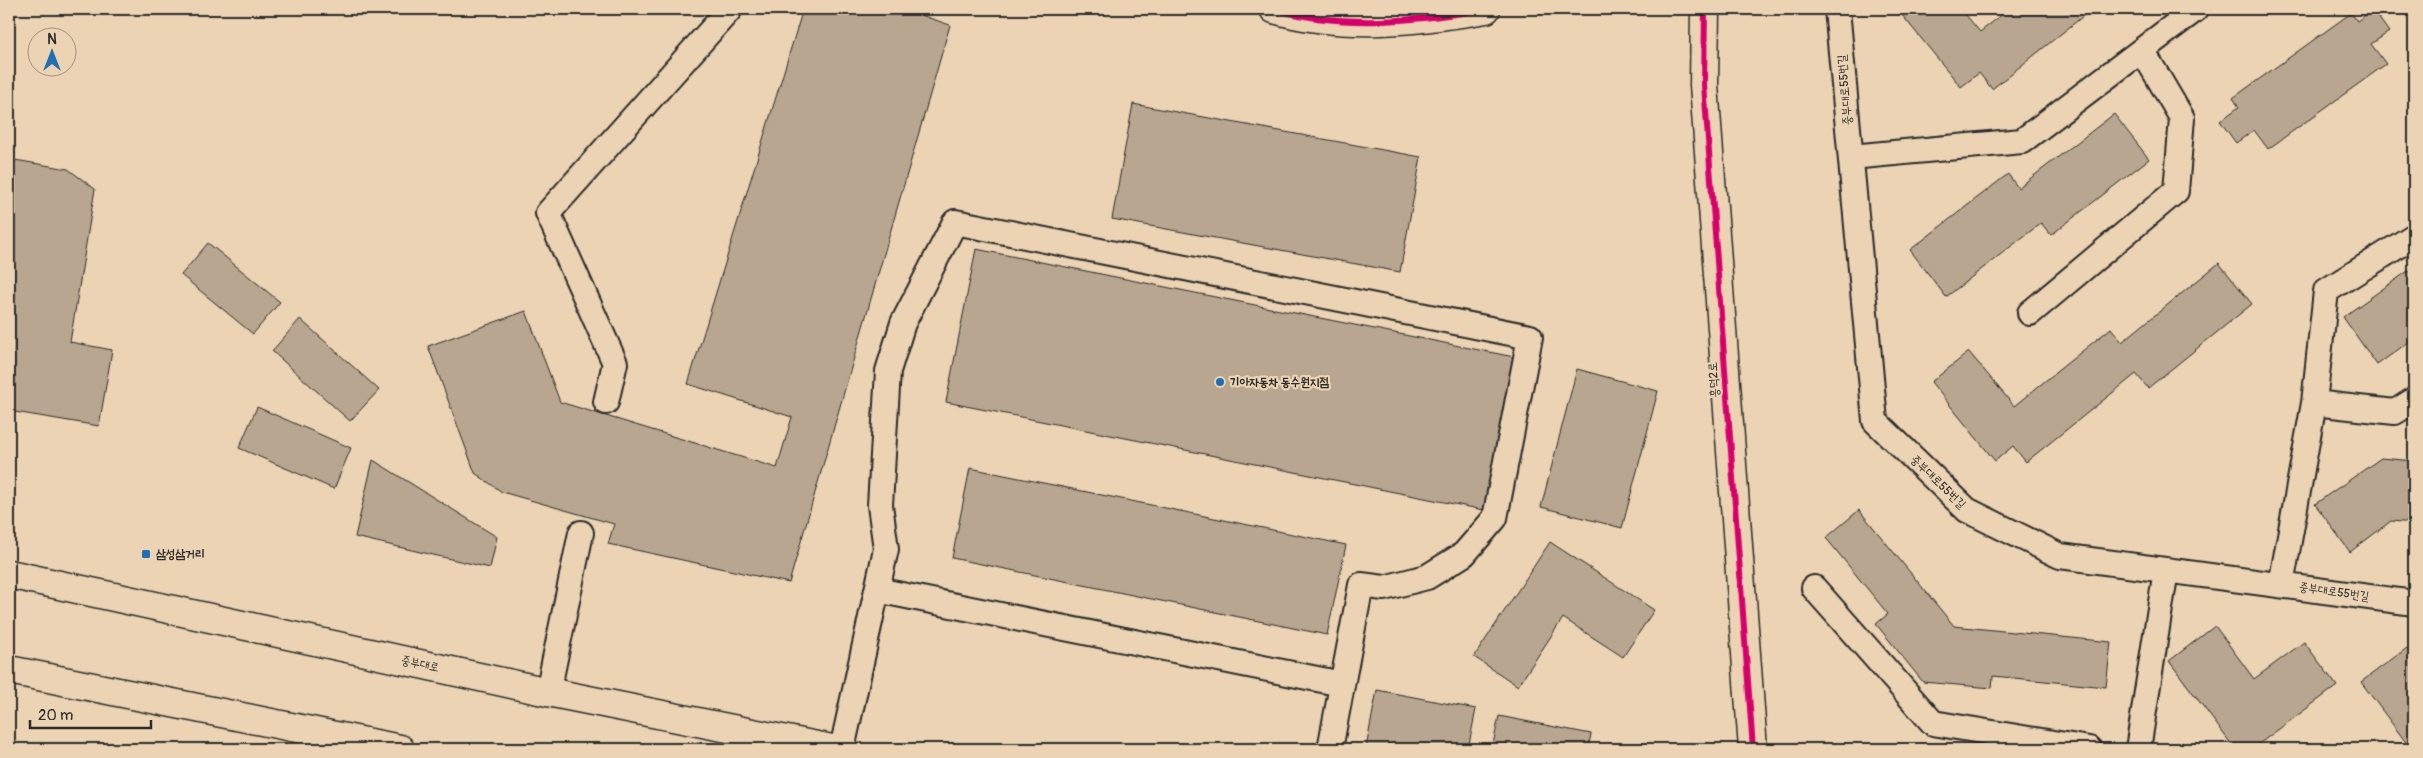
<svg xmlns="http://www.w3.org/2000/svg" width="2423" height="758" font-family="Pangolin,'Poor Story',sans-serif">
<rect width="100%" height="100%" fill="#ebd3b3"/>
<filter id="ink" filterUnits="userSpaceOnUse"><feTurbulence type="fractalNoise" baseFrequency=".02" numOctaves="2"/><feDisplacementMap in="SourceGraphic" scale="10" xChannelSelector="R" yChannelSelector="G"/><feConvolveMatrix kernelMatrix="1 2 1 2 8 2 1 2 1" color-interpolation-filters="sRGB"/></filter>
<g filter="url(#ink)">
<!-- building -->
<path fill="#b9a690" stroke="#2b2b2b" d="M 803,9 L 903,9 L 950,25 L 789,583 L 608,544 L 614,524 L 502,492 L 475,473 L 428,346 L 526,311 L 560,402 L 777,468 L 792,417 L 688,384 Z
M 1897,9 L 1961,9 L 1980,32 L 2009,9 L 2092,9 L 1992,89 L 1979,73 L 1961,87 Z
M 2373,10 L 2389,32 L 2371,44 L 2386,64 L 2268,149 L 2254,130 L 2236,143 L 2220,121 L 2239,107 L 2233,98 L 2351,13 L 2357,21 Z
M 1133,104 L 1421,157 L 1400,272 L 1112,219 Z
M 2114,114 L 2149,159 L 2051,235 L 2041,223 L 1946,297 L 1910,250 L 2008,174 L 2018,188 Z
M 9,159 L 68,169 L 95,189 L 70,342 L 112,350 L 99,426 L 9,411 Z
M 208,243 L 280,302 L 253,334 L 181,275 Z
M 976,249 L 1514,357 L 1484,510 L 946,402 Z
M 2219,263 L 2252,304 L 2148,388 L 2136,374 L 2026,462 L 2013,446 L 1995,461 L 1931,382 L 1969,352 L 2014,406 L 2111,328 L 2122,342 Z
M 2408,271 L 2414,271 L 2414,338 L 2377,365 L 2343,317 Z
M 300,319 L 379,390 L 350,421 L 272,351 Z
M 1577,369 L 1658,391 L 1622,528 L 1541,507 Z
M 257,407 L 351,448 L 334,489 L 239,448 Z
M 2381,458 L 2414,461 L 2414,523 L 2391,521 L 2350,552 L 2315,504 Z
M 373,460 L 497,537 L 490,568 L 355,537 Z
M 970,468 L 1346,545 L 1327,635 L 952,558 Z
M 1859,510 L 1954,626 L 2111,642 L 2106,687 L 1993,676 L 1992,688 L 1923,682 L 1876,624 L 1888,614 L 1826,538 Z
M 1550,542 L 1654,610 L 1623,657 L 1563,618 L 1518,686 L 1474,657 Z
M 2215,626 L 2254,679 L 2304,642 L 2337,686 L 2252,749 L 2235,749 L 2169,661 Z
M 2407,648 L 2414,658 L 2414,749 L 2411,749 L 2361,682 Z
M 1377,690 L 1476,709 L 1468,749 L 1366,748 Z
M 1499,716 L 1591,734 L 1588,749 L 1492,749 Z"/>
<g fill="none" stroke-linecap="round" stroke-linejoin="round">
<defs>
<path id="service" d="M 1837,9 L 1875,421 L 1967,510 L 2060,556 L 2414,603
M 1851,157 L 2022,141 L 2196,9
M 2030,313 L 2176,191 L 2182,118 L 2142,50
M 606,402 L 615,363 L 548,213 L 730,9
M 2314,403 L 2395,412 L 2414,400
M 2281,585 L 2314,403 L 2326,291 L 2414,236
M 1814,588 L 1933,723 L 2089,749
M 877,590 L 1342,684
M 548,692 L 581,533
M 842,749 L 886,549 L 880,505 L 888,371 L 903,323 L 955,222 L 1530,337 L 1495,518 L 1464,554 L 1427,577 L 1384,588 L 1361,585 L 1330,749
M 2138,749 L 2166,570"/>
<path id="minor" d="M 1274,9 C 1343,29 1417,21 1486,9"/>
<path id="tertiary" d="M 1705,9 L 1704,85 L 1753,749"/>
<path id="primary" d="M 9,574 L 548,692 L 832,749
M 9,670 L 400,749"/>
</defs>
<!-- service casing -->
<use href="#service" stroke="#2b2b2b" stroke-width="28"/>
<!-- minor casing -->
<use href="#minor" stroke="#2b2b2b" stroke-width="31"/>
<!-- tertiary casing -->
<use href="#tertiary" stroke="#2b2b2b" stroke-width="31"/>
<!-- primary casing -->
<use href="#primary" stroke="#2b2b2b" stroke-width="31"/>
<!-- service -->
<use href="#service" stroke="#ebd3b3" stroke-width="24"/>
<!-- minor -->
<use href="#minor" stroke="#ebd3b3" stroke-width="28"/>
<!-- tertiary -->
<use href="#tertiary" stroke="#ebd3b3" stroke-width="28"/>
<!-- primary -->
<use href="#primary" stroke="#ebd3b3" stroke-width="28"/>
<defs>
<path id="cycleway" d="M 1274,9 C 1343,29 1417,21 1486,9
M 1705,9 L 1704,85 L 1753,749"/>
</defs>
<!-- cycleway casing -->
<use href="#cycleway" stroke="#ebd3b3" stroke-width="9"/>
<!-- cycleway -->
<use href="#cycleway" stroke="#d6006c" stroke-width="6"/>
</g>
</g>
<!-- markers -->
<g fill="#1f6fb2" stroke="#ebd3b3" stroke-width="2">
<circle cx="1220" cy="382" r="5"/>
<rect x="141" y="549" width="10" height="10" rx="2.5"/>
</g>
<g text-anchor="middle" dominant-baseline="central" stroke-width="4.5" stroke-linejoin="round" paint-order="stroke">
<!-- street labels -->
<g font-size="12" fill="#2b2b2b" stroke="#ebd3b3">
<text transform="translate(1845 90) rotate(-95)">중부대로55번길</text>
<text transform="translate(1714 380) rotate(-94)">흥덕2로</text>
<text transform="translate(1938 482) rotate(44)">중부대로55번길</text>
<text transform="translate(2334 592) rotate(8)">중부대로55번길</text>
<text transform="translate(420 664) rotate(12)">중부대로</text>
</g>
<!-- poi labels -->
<g font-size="12" font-weight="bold" fill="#2b2b2b" stroke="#ebd3b3" text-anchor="start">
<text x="1230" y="382">기아자동차 동수원지점</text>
<text x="156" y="554">삼성삼거리</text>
</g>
</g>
<!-- margin -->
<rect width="2423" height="758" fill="none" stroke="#ebd3b3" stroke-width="30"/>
<rect x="15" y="15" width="2393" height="728" fill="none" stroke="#2b2b2b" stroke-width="2" filter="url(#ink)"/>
<!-- north arrow -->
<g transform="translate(52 52)"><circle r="24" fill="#ebd3b3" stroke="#9e907d"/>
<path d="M0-4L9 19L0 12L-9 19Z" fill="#1f6fb2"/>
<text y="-8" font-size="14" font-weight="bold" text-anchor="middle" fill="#2b2b2b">N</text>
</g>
<!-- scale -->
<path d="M30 720v8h121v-8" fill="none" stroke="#2b2b2b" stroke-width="2.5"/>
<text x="38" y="720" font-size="15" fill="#2b2b2b" stroke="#ebd3b3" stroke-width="4" paint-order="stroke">20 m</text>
</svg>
